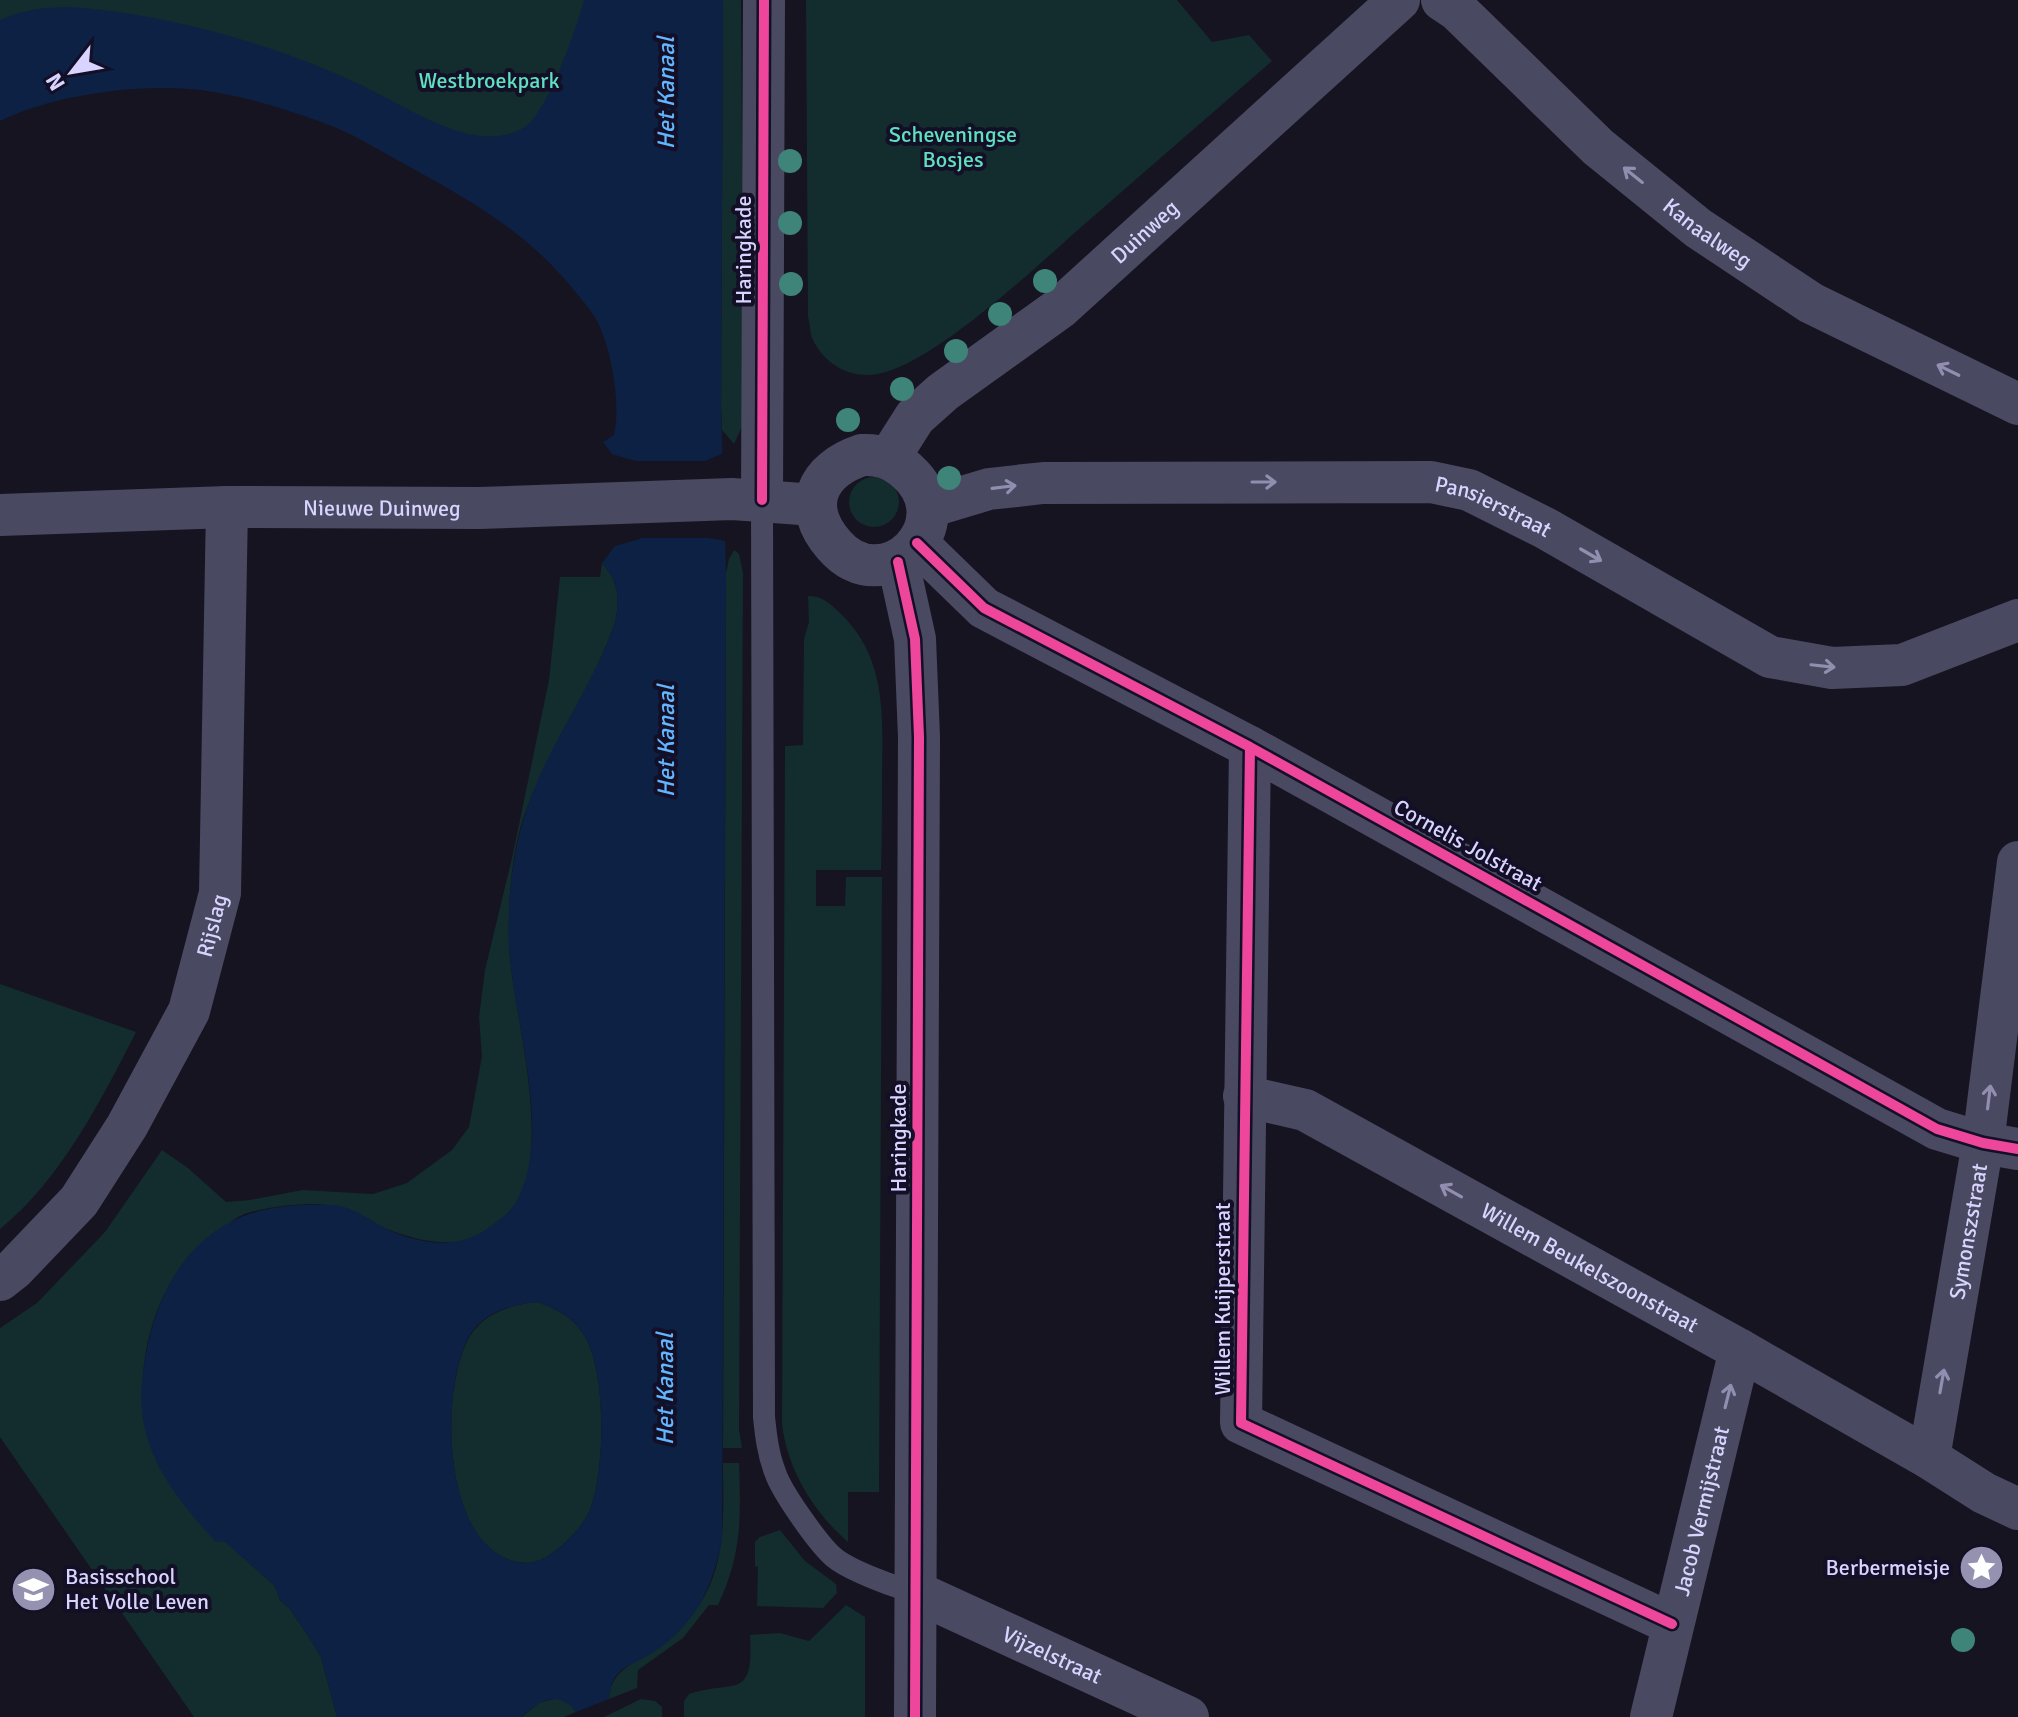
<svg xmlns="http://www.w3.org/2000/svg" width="2018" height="1717" font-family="Signika,sans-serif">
<rect width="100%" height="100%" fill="#161421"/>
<!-- green -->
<path fill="#132c2d" d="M 0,0 L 608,0 L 528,170 L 183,55 L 0,94 Z
M 723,0 L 741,0 L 744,422 L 734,444 L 722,430 L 721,408 Z
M 806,0 L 1177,0 L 1212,42 L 1249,35 L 1272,61 C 1208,117 1143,173 1079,229 C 1035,268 933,364 878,374 C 851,379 825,365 813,340 C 810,334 810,324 808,317 Z
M849 502a25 25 0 1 1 50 0a25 25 0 1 1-50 0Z
M 734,550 L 739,554 L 743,573 L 739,1430 L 742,1448 L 723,1448 L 726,573 L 729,559 Z
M 602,563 C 619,581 620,600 615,623 C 592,688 551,745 527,808 C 511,848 508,903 509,945 C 512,1013 558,1156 510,1211 C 461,1266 407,1236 350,1215 C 339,1211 327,1204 316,1204 C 293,1204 266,1207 244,1214 C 235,1218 227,1225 219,1230 C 161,1269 138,1345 143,1411 L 225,1541 L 275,1586 L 280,1600 L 290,1609 L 307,1634 L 321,1657 L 337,1717 L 194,1717 L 0,1437 L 0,1328 L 37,1303 L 105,1232 L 162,1150 L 188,1168 L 226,1202 L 250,1200 L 303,1190 L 373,1194 L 407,1183 L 452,1150 L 469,1127 L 482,1056 L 479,1017 L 485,970 L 512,858 L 549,680 L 560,577 L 600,577 Z
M 808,596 C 823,596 829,603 839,612 C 886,656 883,713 882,772 C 882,804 882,837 881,870 L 816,870 L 816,906 L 845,906 L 846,877 L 882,877 L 879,1492 L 848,1492 L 848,1542 C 814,1513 787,1469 782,1424 L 785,746 L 803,745 L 804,639 L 809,622 Z
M 0,984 L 136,1032 C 102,1099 60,1181 0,1229 Z
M 538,1302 C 557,1310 570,1315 582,1332 C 607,1366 605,1465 592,1504 C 586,1522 574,1535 560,1547 C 552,1554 539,1563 528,1563 C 441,1562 438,1389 470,1336 C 485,1312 513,1304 538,1302 Z
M 723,1463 L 739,1463 C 741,1518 742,1554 718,1605 L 709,1605 L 683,1638 L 638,1670 L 637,1688 L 609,1699 C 610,1666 644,1660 666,1642 C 682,1629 695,1613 705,1595 C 727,1555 723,1507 723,1463 Z
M 780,1530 L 805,1561 L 836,1584 L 837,1593 L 823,1608 L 757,1606 L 758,1567 L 755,1566 L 755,1542 L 760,1537 Z
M 846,1605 L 865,1617 L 865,1717 L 684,1717 L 684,1701 L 689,1694 C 734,1679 754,1702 750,1635 L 780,1633 L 809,1641 Z
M 558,1698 L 571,1705 L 576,1712 L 564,1717 L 522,1717 L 538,1703 Z
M 641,1699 L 655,1701 L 662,1707 L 662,1717 L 604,1717 Z"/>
<!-- water -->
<path fill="#0d2144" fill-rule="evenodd" d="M 584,0 L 723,0 L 721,408 L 726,573 L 722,1540 C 715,1573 705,1604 681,1629 C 673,1638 662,1647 652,1653 C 628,1668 612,1666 609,1699 L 576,1712 C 560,1690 538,1700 522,1717 L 337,1717 L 321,1657 L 307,1634 L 290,1609 L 280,1600 L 275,1586 L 225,1542 L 215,1541 C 174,1496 135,1447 142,1382 C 151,1294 191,1214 289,1206 C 306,1205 323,1203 340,1206 C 362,1211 378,1227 398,1234 C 438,1248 468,1247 500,1219 C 507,1214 513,1208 517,1200 C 554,1131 512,1019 509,944 C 507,889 515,831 538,780 C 561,727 596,678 615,623 C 620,600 619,581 602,563 L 615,546 L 640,539 L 638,462 L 612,454 L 603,442 L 614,435 C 621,405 612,351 598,323 C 592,311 582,300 573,289 C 524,229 466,198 399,161 C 375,148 350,132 324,123 C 284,108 243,96 201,90 C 141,83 55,94 0,121 L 0,20 C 45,0 91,8 137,15 C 214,28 287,51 357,83 C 393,100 429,124 468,134 C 487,138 509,138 526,126 C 548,111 577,27 584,0 ZM 538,1302 C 557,1310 570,1315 582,1332 C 607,1366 605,1465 592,1504 C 586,1522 574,1535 560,1547 C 552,1554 539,1563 528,1563 C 441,1561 438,1389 470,1335 C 485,1311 513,1304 538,1302 Z"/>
<!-- pier -->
<path fill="#161421" d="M 726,452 L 730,545 L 726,541 L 708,538 L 640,538 L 623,541 L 623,538 L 636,536 L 634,465 L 618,461 L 618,458 L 638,461 L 705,461 Z"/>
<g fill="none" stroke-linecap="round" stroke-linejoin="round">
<!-- lane -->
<path stroke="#4a4962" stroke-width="22" d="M 762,500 L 764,1417 C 766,1436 768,1454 775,1472 C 781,1491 820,1547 836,1559 C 852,1571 896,1588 916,1592"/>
<!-- street -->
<g stroke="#4a4962" stroke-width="42">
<path id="s1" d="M 1442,0 L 1457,10 L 1598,147 L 1698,228 L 1811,303 L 2018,404"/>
<path d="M 862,455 C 880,454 893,459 907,471 C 966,524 884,603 834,545 C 800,506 817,470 862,455 Z"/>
<path id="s2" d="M 889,458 L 915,417 L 943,392 L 1060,308 L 1399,0"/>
<path d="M 762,500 L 764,0"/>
<path id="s3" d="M 929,507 L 989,489 L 1043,483 L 1431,482 L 1469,490 L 1545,528 L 1770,657 L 1832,668 L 1902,665 L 2018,620"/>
<path id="s4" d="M 0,515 L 227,507 L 479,508 L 732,499 L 815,505"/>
<path d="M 917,543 L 984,608 L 1250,747 L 1937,1129 L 1983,1143 L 2018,1149"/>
<path d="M 898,562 L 915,639 L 919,737 L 915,1717"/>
<path d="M 1250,747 L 1241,1423 L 1672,1624"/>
<path id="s5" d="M 1244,1096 L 1305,1110 L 1740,1350 L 1929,1458 L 1984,1493 L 2018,1509"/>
<path id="s6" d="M 0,1280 L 14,1269 L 79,1201 L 127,1126 L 189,1011 L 220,893 L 227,507"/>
<path id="s7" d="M 1929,1458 L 1983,1143 L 2018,862"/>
<path id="s8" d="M 916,1592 L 1188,1717"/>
<path id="s9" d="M 1651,1717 L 1740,1350"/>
</g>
<defs>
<path id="cycleway" d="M 762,500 L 764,0
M 917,543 L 984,608 L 1250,747 L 1937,1129 L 1983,1143 L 2018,1149
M 898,562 L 915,639 L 919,737 L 915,1717
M 1250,747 L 1241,1423 L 1672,1624"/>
</defs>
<!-- cycleway casing -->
<use href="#cycleway" stroke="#130f26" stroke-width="15"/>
<!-- cycleway -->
<use href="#cycleway" stroke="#ed469a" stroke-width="10"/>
</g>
<!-- trees -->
<g fill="#3e8478">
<circle cx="790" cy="161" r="12"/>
<circle cx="790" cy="223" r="12"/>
<circle cx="1045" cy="281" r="12"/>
<circle cx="791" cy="284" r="12"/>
<circle cx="1000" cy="314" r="12"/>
<circle cx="956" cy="351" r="12"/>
<circle cx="902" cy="389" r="12"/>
<circle cx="848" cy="420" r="12"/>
<circle cx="949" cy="478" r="12"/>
<circle cx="1963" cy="1640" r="12"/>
</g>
<!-- one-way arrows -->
<defs><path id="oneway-shaft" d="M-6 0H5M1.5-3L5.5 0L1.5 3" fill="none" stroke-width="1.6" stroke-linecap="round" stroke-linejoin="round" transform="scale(2)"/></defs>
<g stroke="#928eb0">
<use href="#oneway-shaft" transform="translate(1633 175) rotate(-141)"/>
<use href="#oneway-shaft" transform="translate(1948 370) rotate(-154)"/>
<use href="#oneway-shaft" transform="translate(1264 482)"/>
<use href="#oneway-shaft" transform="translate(1004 487) rotate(-7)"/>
<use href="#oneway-shaft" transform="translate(1591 555) rotate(30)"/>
<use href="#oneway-shaft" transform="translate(1823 666) rotate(6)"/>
<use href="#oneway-shaft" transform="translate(1989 1097) rotate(-83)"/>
<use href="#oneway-shaft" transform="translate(1451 1191) rotate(-151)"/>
<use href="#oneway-shaft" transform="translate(1942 1381) rotate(-80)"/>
<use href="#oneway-shaft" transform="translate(1728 1396) rotate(-76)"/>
</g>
<!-- icons -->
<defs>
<symbol id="sight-disc" viewBox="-11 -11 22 22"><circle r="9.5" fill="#9591b1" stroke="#130f26"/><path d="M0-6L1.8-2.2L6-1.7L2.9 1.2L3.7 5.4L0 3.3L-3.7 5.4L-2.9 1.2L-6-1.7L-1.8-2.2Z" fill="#fff"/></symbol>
<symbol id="school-disc" viewBox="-11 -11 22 22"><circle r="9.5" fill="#9591b1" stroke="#130f26"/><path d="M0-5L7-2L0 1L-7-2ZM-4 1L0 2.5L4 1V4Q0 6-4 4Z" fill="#fff"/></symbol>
</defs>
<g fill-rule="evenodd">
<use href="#sight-disc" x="1956" y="1542" width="51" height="51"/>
<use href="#school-disc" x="8" y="1564" width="51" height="51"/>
</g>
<g text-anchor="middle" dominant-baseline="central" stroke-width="8" stroke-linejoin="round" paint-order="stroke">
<!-- park labels -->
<g font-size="22" fill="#5fe0c0" stroke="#130f26">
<text x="489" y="80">Westbroekpark</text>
<text x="953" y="134">Scheveningse<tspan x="953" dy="25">Bosjes</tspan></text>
</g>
<!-- street labels -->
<g font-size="22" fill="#d9d4ff" stroke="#130f26">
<text stroke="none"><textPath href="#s2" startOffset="344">Duinweg</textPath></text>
<text stroke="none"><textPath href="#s1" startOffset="354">Kanaalweg</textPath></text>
<text transform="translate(743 250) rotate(-90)">Haringkade</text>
<text stroke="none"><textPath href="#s4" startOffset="382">Nieuwe Duinweg</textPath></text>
<text stroke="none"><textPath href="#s3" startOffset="572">Pansierstraat</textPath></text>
<text transform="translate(1468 845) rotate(29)">Cornelis Jolstraat</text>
<text stroke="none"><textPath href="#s6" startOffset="420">Rijslag</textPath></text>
<text transform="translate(898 1138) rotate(-90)">Haringkade</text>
<text stroke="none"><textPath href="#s7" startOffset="230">Symonszstraat</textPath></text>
<text stroke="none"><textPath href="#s5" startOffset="388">Willem Beukelszoonstraat</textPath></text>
<text transform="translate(1222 1299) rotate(-90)">Willem Kuijperstraat</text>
<text stroke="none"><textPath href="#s9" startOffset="212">Jacob Vermijstraat</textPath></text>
<text stroke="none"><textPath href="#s8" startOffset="150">Vijzelstraat</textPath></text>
</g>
<!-- poi labels -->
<g font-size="22" fill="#d9d4ff" stroke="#130f26" text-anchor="end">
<text x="1950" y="1567">Berbermeisje</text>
<text x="65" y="1576" text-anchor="start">Basisschool<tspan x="65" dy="25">Het Volle Leven</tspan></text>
</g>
<!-- water labels -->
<g font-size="24" font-style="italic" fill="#62b6ff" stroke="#130f26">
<text transform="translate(666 93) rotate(-90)">Het Kanaal</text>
<text transform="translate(666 741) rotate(-90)">Het Kanaal</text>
<text transform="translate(665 1389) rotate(-90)">Het Kanaal</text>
</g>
</g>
<!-- north arrow -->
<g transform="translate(72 72) rotate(239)" stroke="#130f26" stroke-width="6" paint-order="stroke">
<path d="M0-6L14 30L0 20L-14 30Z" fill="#d9d4ff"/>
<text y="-12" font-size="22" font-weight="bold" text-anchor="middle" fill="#d9d4ff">N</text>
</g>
</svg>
